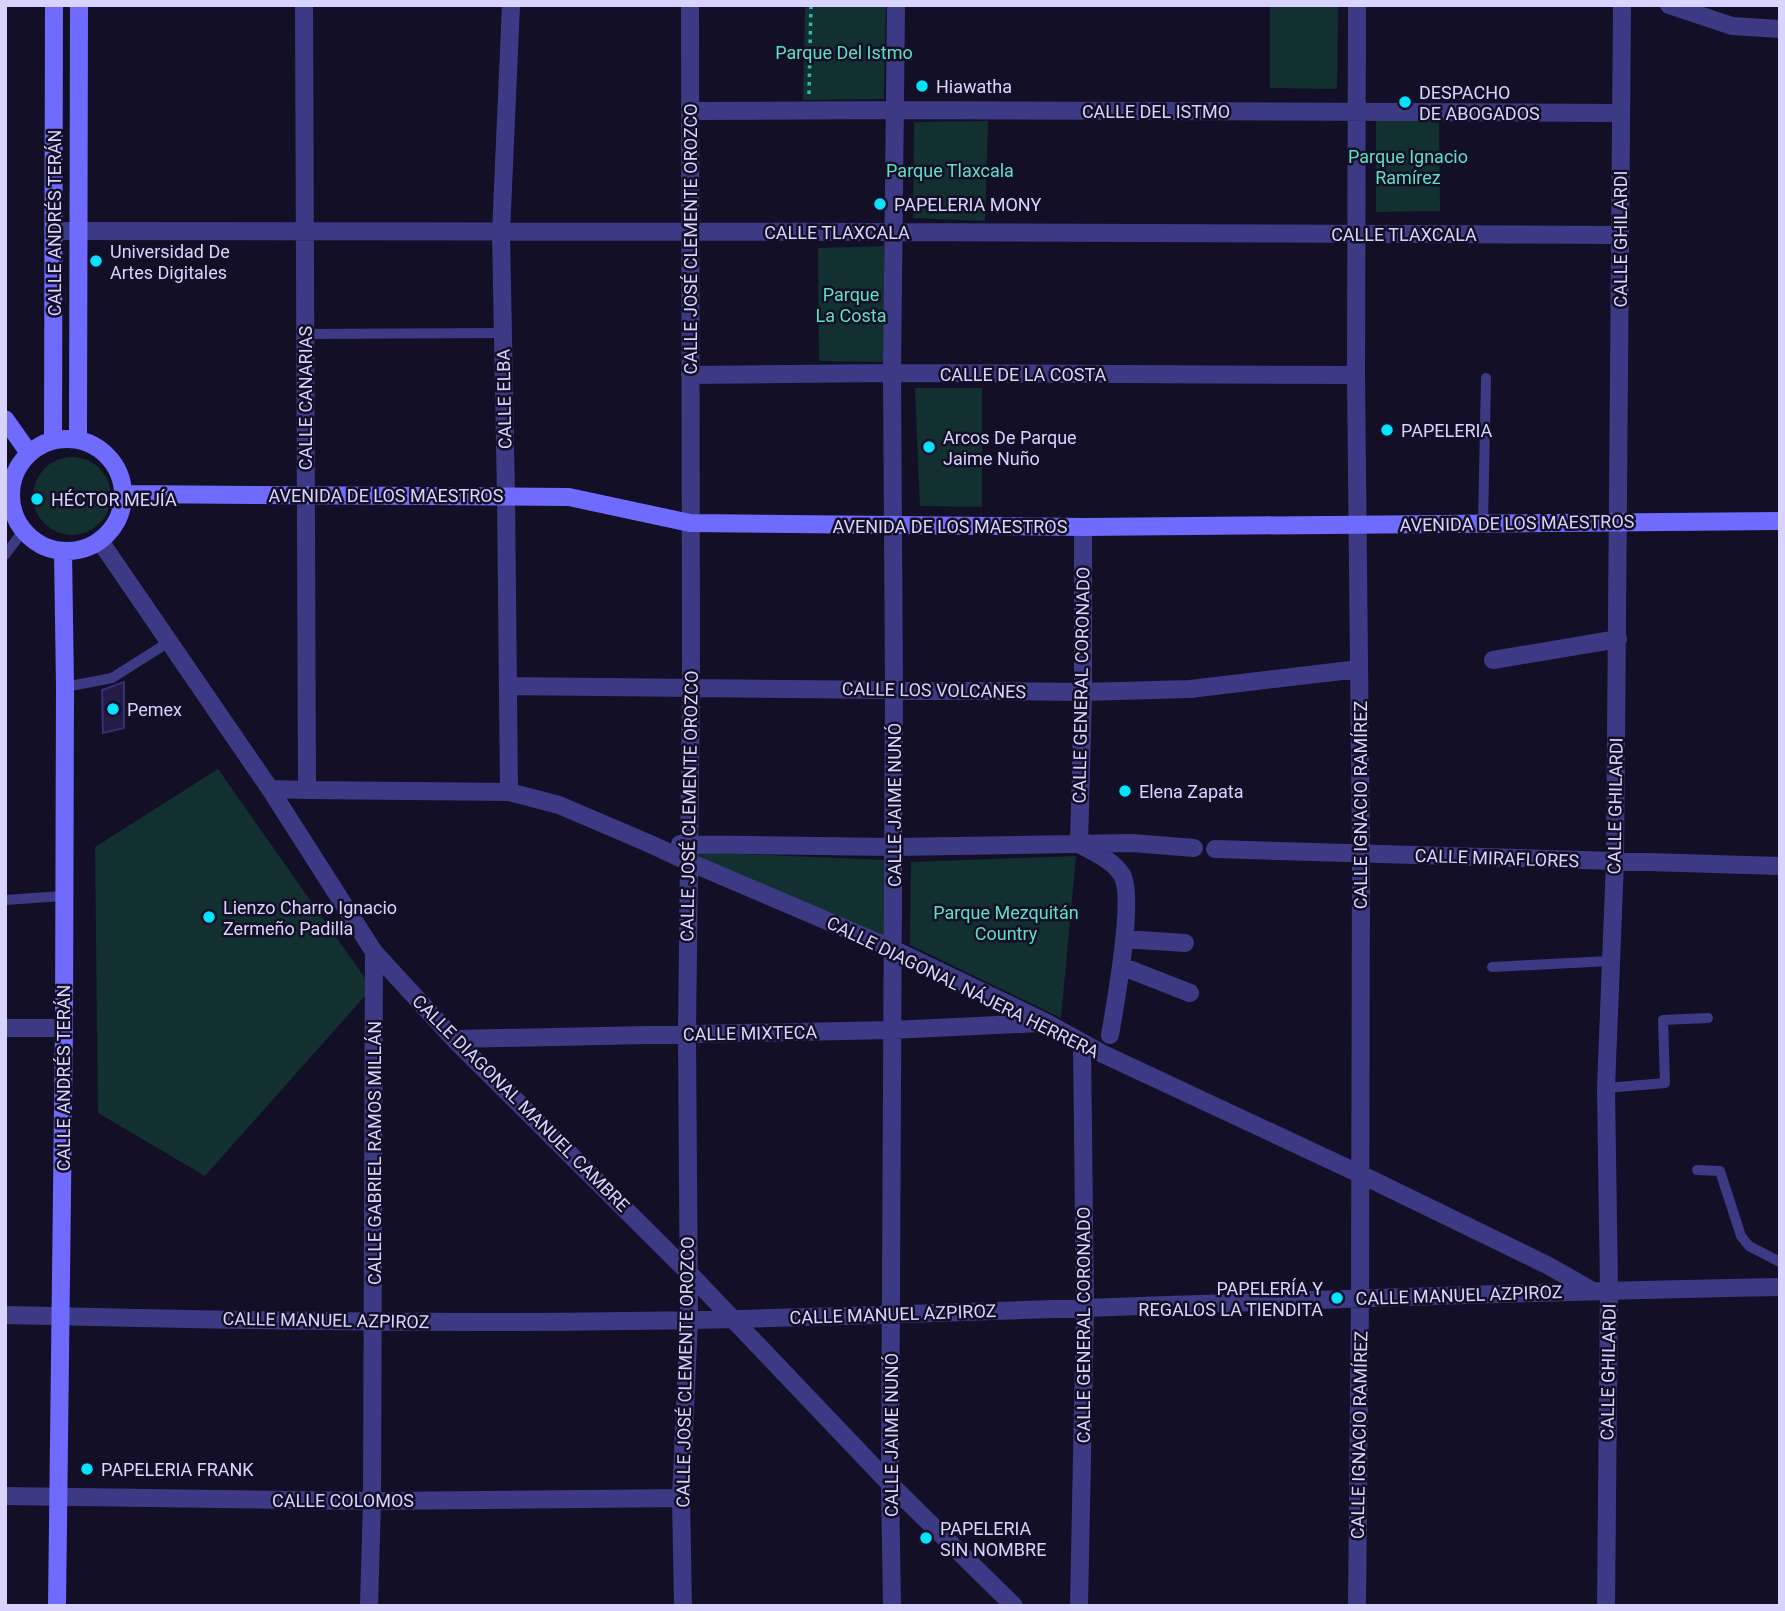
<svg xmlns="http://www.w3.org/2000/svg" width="1785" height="1611" font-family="Roboto,sans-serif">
<rect width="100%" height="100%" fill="#130f26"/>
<!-- green -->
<path fill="#12302f" d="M 805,5 L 886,5 L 884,99 L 803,100 Z
M 1270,5 L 1338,5 L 1337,89 L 1270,88 Z
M 988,121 L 985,221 L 913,218 L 914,122 Z
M 1376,121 L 1439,121 L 1440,211 L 1376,212 Z
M 884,246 L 885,362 L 819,361 L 818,248 Z
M 915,388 L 982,388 L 982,507 L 920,506 Z
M33 496a39 39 0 1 1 78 0a39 39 0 1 1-78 0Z
M 218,769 L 372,988 L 205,1176 L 98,1113 L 95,847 Z
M 695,852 L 884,860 L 885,937 L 695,860 Z
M 1076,856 L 1061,1018 L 910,945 L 911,862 Z"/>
<!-- building -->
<path fill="#241b47" stroke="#3b2d73" stroke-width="2" d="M 124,682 L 124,728 L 103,733 L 102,690 Z"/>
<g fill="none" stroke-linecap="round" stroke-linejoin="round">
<!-- path -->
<path stroke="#2fb8b0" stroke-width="3.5" stroke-dasharray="3.5 5" stroke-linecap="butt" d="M 809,94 L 811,5"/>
<!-- lane -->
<path stroke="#3d3a85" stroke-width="10" d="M 305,334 L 503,333
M 1483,524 L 1486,378
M 5,555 L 23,531
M 65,687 L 112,678 L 169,642
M 5,900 L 63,896
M 1492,967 L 1610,961
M 1606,1088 L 1665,1083 L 1663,1020 L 1708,1018
M 1697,1170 L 1720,1171 L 1741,1236 L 1749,1246 L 1780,1262"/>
<!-- street -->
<path stroke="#3d3a85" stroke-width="18" d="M 304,5 L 307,790
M 1357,5 L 1356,375 L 1361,854 L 1360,1299 L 1357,1606
M 1669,5 L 1732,26 L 1780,29
M 690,111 L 895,110 L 1621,113
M 53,231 L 893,232 L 1620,235
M 690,375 L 892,373 L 1356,375
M 5,493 L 11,493
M 100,541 L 270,789 L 374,952 L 454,1039 L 688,1272 L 890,1484 L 1014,1606
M 1493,660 L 1618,639
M 508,686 L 1083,692 L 1190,689 L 1359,669
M 270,789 L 307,790 L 509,792 L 559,805 L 648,843 L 689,862 L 893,949 L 1045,1022 L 1103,1054 L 1360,1174 L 1547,1265 L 1591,1290
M 509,792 L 506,495 L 501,233 L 511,5
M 680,844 L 893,847 L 1132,843 L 1194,848
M 1079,844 L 1083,692 L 1083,527
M 1079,844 C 1093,852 1113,860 1122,875 C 1135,897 1115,1006 1110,1035
M 1215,849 L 1780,866
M 1124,939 L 1185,943
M 1121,966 L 1190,993
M 5,1028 L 64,1028
M 454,1039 L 891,1030 L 1042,1023
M 5,1315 C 249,1321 493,1325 737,1319 C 1084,1310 1432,1293 1780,1287
M 5,1496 L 372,1501 L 681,1498
M 369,1606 L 372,1501 L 374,952
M 683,1606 L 681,1498 L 689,1319 L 687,1034 L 691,687 L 690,5
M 892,1606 L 890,1484 L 894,690 L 892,373 L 896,5
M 1079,1606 L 1085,1308 L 1082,1043
M 1606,1606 L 1609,1290 L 1606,1088 L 1615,862 L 1622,5"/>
<!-- secondary -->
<path stroke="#6f6bff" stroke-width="18" d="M 5,419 L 29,453
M11 495a56 56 0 1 1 112 0a56 56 0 1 1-112 0Z
M 53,440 L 54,5
M 78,440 L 79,5
M 123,494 L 569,497 L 690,523 L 1083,527 L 1780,521
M 57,1606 L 64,1028 L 65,687 L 63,551"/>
</g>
<!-- markers -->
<g fill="#00e5ff" stroke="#130f26" stroke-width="2.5">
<circle cx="922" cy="86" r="7"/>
<circle cx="1405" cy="102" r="7"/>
<circle cx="880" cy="204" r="7"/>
<circle cx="96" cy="261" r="7"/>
<circle cx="1387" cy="430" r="7"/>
<circle cx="929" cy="447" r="7"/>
<circle cx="37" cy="499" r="7"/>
<circle cx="113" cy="709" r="7"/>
<circle cx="1125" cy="791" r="7"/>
<circle cx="209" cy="917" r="7"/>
<circle cx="1337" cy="1298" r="7"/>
<circle cx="87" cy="1469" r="7"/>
<circle cx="926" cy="1538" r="7"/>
</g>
<g text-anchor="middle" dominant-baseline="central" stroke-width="5" stroke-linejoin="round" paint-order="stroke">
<!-- park labels -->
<g font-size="18" fill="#5fe0c0" stroke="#130f26">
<text x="844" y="52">Parque Del Istmo</text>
<text x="1408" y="156">Parque Ignacio<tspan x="1408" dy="21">Ramírez</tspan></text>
<text x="950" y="170">Parque Tlaxcala</text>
<text x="851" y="294">Parque<tspan x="851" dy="21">La Costa</tspan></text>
<text x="1006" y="912">Parque Mezquitán<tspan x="1006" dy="21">Country</tspan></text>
</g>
<!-- poi labels -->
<g font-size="18" fill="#d9d4ff" stroke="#130f26" text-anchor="start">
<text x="936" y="86">Hiawatha</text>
<text x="1419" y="92">DESPACHO<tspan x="1419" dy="21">DE ABOGADOS</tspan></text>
<text x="894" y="204">PAPELERIA MONY</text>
<text x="110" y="251">Universidad De<tspan x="110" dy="21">Artes Digitales</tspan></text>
<text x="1401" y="430">PAPELERIA</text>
<text x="943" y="437">Arcos De Parque<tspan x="943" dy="21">Jaime Nuño</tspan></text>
<text x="51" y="499">HÉCTOR MEJÍA</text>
<text x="127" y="709">Pemex</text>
<text x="1139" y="791">Elena Zapata</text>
<text x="223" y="907">Lienzo Charro Ignacio<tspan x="223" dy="21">Zermeño Padilla</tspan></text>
<text x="1323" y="1288" text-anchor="end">PAPELERÍA Y<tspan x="1323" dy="21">REGALOS LA TIENDITA</tspan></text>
<text x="101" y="1469">PAPELERIA FRANK</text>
<text x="940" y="1528">PAPELERIA<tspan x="940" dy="21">SIN NOMBRE</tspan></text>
</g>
<!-- street labels -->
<g font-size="18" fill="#d9d4ff" stroke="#130f26">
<text x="1156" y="111">CALLE DEL ISTMO</text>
<text transform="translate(54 223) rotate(-90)">CALLE ANDRÉS TERÁN</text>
<text x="837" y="232">CALLE TLAXCALA</text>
<text x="1404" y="234">CALLE TLAXCALA</text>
<text transform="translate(690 239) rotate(-90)">CALLE JOSÉ CLEMENTE OROZCO</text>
<text transform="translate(1620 239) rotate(-90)">CALLE GHILARDI</text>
<text x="1023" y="374">CALLE DE LA COSTA</text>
<text transform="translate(305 398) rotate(-90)">CALLE CANARIAS</text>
<text transform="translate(504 399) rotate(-91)">CALLE ELBA</text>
<text x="386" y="495">AVENIDA DE LOS MAESTROS</text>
<text transform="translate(1517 523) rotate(-1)">AVENIDA DE LOS MAESTROS</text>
<text x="950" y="526">AVENIDA DE LOS MAESTROS</text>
<text transform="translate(1081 685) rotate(-89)">CALLE GENERAL CORONADO</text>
<text transform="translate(934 690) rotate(1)">CALLE LOS VOLCANES</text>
<text transform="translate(894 805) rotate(-90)">CALLE JAIME NUNÓ</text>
<text transform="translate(1360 805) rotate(-90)">CALLE IGNACIO RAMÍREZ</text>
<text transform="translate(689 806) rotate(-89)">CALLE JOSÉ CLEMENTE OROZCO</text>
<text transform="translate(1615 806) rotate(-89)">CALLE GHILARDI</text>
<text transform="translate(1497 858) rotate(2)">CALLE MIRAFLORES</text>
<text transform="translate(963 987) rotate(26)">CALLE DIAGONAL NÁJERA HERRERA</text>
<text transform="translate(750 1033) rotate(-1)">CALLE MIXTECA</text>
<text transform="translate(63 1078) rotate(-90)">CALLE ANDRÉS TERÁN</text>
<text transform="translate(521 1103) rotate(45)">CALLE DIAGONAL MANUEL CAMBRE</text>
<text transform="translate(374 1153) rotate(-90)">CALLE GABRIEL RAMOS MILLÁN</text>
<text transform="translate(1459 1295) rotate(-2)">CALLE MANUEL AZPIROZ</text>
<text transform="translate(893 1314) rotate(-2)">CALLE MANUEL AZPIROZ</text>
<text transform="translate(326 1320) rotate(1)">CALLE MANUEL AZPIROZ</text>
<text transform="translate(1083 1325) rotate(-90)">CALLE GENERAL CORONADO</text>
<text transform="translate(685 1372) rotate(-89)">CALLE JOSÉ CLEMENTE OROZCO</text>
<text transform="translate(1608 1372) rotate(-89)">CALLE GHILARDI</text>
<text transform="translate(891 1435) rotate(-90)">CALLE JAIME NUNÓ</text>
<text transform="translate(1359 1435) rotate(-89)">CALLE IGNACIO RAMÍREZ</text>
<text x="343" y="1500">CALLE COLOMOS</text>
</g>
</g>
<!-- border -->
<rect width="1785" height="1611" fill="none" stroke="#d9d4ff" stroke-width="14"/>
</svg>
